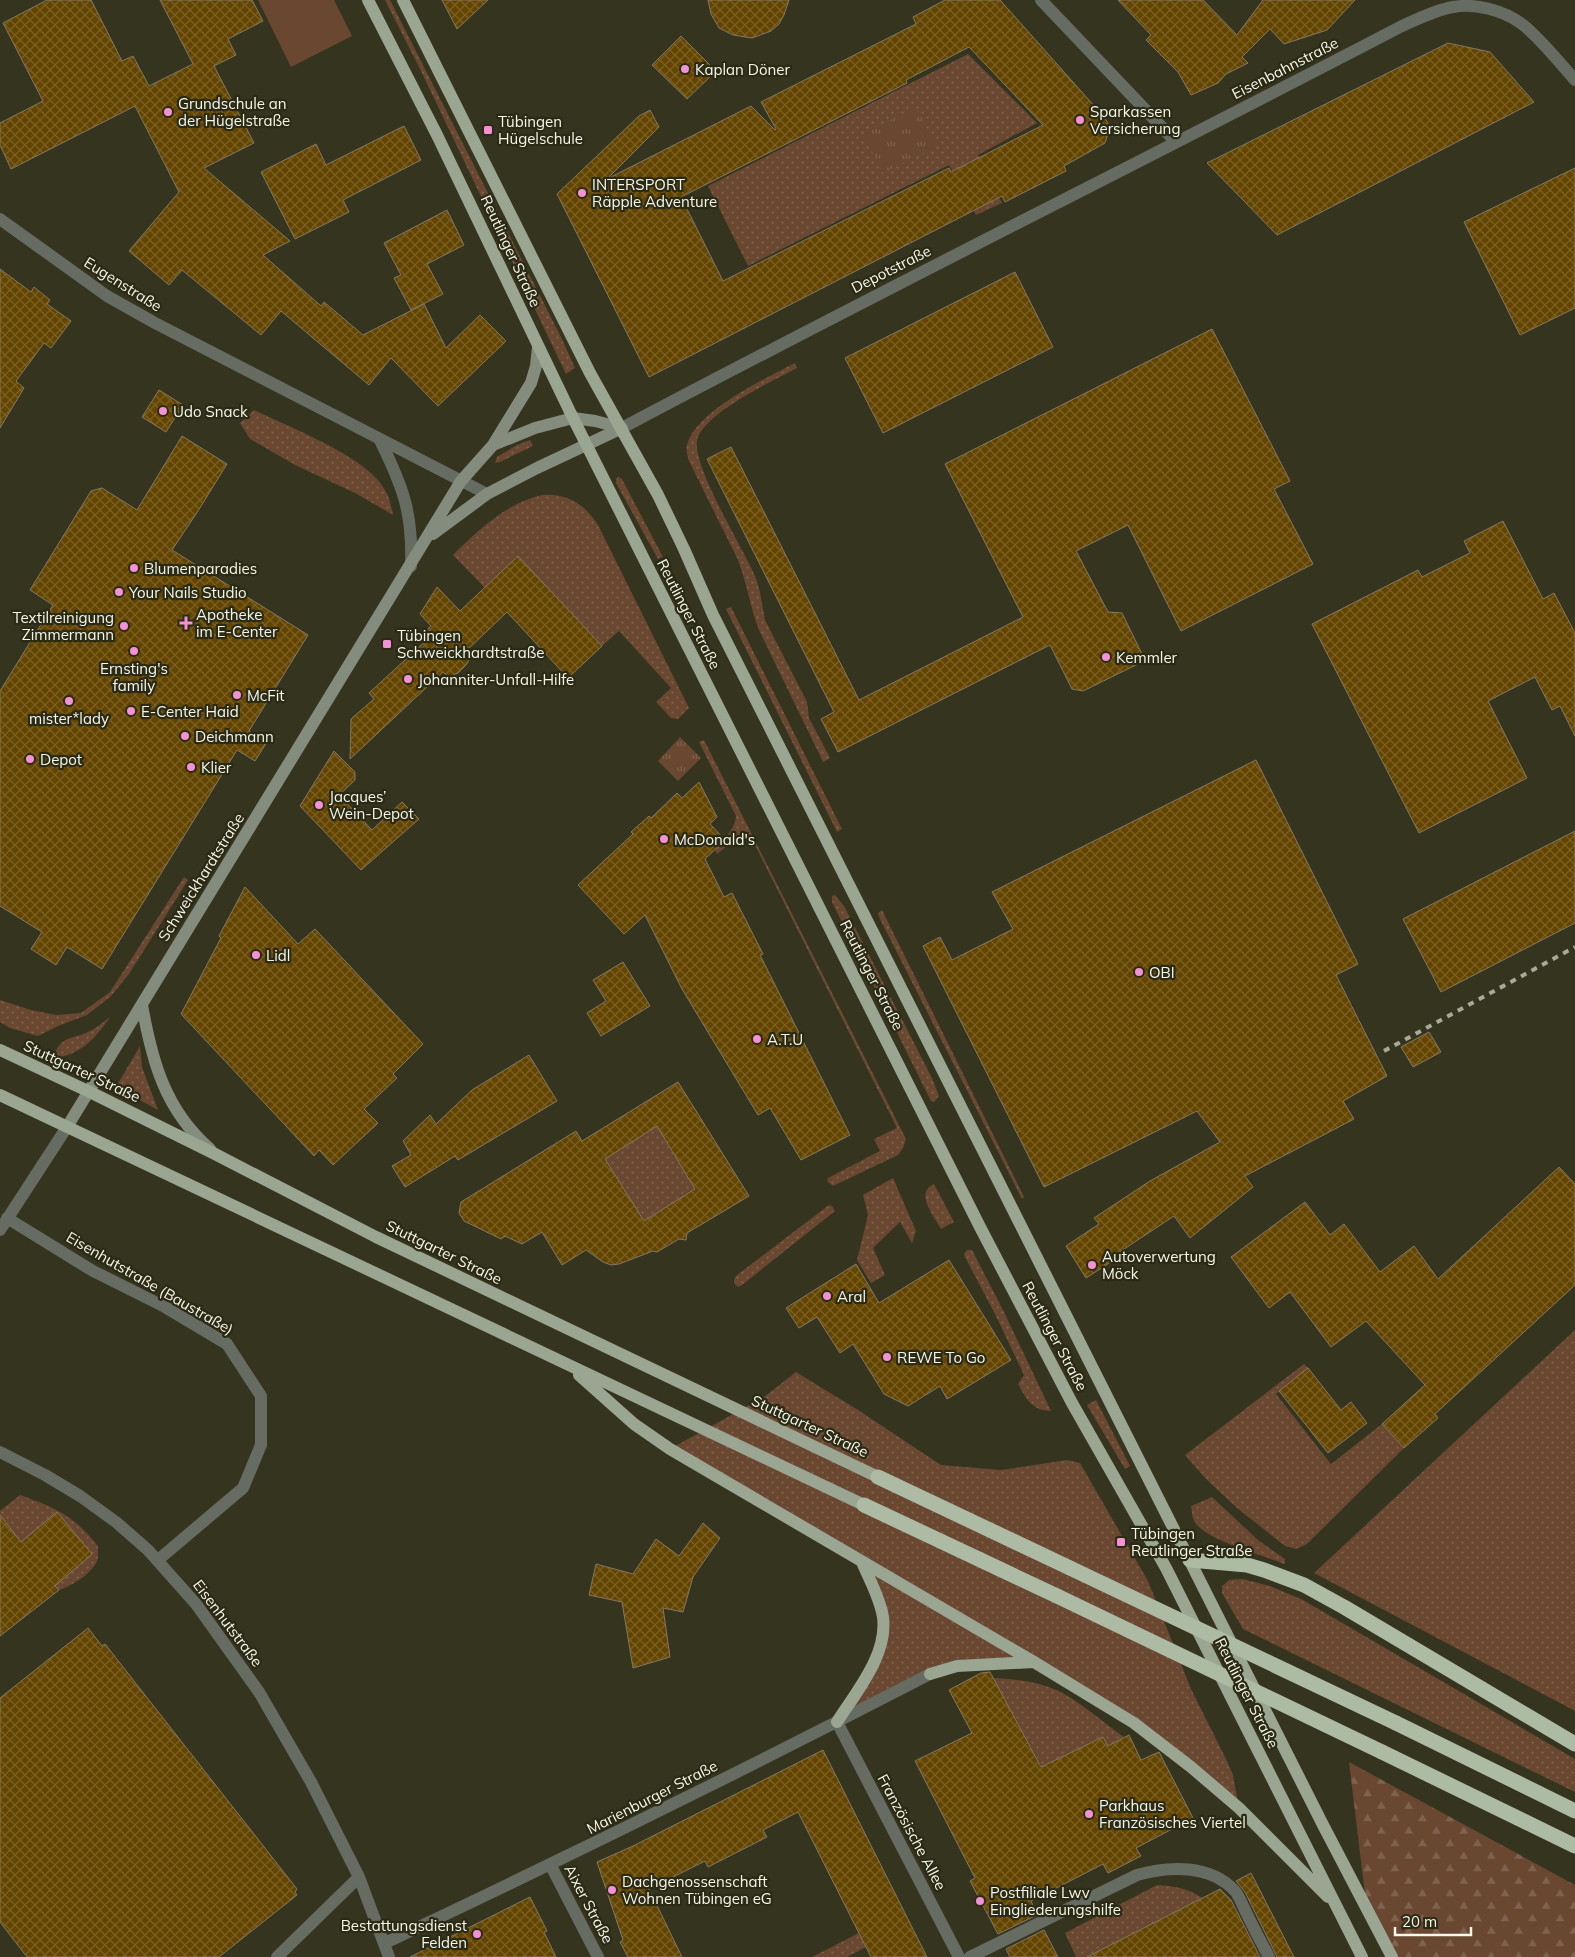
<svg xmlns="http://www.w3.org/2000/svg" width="1575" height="1957" font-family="Mulish,sans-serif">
<defs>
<pattern id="grass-dots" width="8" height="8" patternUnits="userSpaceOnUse" patternTransform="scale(1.25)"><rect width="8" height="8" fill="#694730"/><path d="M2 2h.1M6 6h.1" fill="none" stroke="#7f624e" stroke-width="1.8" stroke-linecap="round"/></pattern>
<pattern id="forest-firs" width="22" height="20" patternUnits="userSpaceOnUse" patternTransform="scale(1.25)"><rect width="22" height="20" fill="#694730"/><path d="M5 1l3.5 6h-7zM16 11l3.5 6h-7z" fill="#7f624e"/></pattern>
<pattern id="park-tufts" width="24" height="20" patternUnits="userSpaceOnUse" patternTransform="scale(1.25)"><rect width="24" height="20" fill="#694730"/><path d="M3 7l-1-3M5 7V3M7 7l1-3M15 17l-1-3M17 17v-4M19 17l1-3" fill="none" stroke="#7f624e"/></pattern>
<pattern id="building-cross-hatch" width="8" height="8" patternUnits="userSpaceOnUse" patternTransform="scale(1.25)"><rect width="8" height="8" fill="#634500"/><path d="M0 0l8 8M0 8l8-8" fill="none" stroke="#7a6025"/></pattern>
</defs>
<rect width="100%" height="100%" fill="#35341f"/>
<!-- grass -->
<path fill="url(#grass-dots)" d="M 385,0 L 390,0 L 561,337 L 575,368 L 566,374 L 421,71 Z
M 968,54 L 1037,123 L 978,155 L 1002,203 L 976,215 L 949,165 L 748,266 L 708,186 Z
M 795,363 L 797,368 C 771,382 710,410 698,437 C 688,461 744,549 755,576 C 761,591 762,605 765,620 L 807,702 L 809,718 L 830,758 L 823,762 L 759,630 C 750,607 747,583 738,560 L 689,461 C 687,454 685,448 688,442 C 699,410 766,378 795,363 Z
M 254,410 C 289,427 368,457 385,490 C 390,498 391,506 393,515 L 355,493 L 295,465 L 250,439 L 240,423 Z
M 530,440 L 533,446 L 500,462 L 495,463 L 497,457 L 517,445 Z
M 618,477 L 622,479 L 663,557 L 658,559 L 616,483 L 616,479 Z
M 542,495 C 567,493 585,504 598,525 L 689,708 L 678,719 L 671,718 L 656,702 L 671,688 L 619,631 L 602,646 L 519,557 L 485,588 L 453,555 C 478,530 507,503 542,495 Z
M 731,607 L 842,829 L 837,832 L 726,609 Z
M 704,740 L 906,1139 L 903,1148 L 898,1155 L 833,1186 L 827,1181 L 828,1178 L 880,1151 L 874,1139 L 897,1128 L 750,835 L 728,845 L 717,854 L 715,850 L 726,840 C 727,832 735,829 736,816 L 699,742 Z
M 184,877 L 188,880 L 129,974 L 111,996 L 87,1015 L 58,1026 L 38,1036 L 10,1028 L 0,1022 L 0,1000 L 31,1010 L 56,1015 L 81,1013 L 110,992 Z
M 835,895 L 844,906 L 932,1078 L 939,1096 L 934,1102 L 931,1101 L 832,902 L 832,896 Z
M 882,910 L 1024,1197 L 1022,1199 L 879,917 L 878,913 Z
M 110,1017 C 96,1038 80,1056 53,1058 C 62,1034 70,1041 90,1031 C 97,1028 103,1022 110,1017 Z
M 140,1046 L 142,1067 L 158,1110 L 116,1087 Z
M 657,1126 L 695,1189 L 644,1221 L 605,1159 Z
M 893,1178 L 916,1231 L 912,1243 L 900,1222 L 873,1248 L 885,1275 L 871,1283 L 857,1260 L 868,1215 L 863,1195 Z
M 934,1184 L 954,1222 L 941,1229 C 934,1216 914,1193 934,1184 Z
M 829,1205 L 832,1206 L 835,1211 L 742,1285 L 738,1287 L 734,1283 L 734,1279 L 737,1275 Z
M 967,1250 L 972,1250 L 1003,1310 L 1051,1411 C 1033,1411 1026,1399 1018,1384 L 1024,1375 L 996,1316 L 965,1257 L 964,1254 Z
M 1575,1330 L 1575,1711 L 1314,1573 Z
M 1304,1364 L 1308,1368 L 1276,1394 L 1331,1464 L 1382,1424 L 1404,1448 L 1307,1544 L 1296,1549 L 1285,1546 L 1237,1508 L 1206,1479 L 1185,1455 Z
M 796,1372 L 858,1410 L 941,1465 L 1001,1470 L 1067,1460 L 1080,1463 L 1148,1581 L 1191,1689 L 1227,1761 L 1233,1775 L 1239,1808 L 1191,1767 L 1034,1662 L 957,1666 L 837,1722 L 882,1634 L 862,1562 L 670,1449 L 764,1397 Z
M 1096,1400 L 1130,1466 L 1125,1469 L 1087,1405 Z
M 20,1495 C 56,1508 73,1515 98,1546 C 98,1550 98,1554 98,1558 C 95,1572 72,1586 59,1590 L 0,1515 L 0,1511 Z
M 1212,1497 L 1258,1540 L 1285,1559 L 1285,1564 C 1265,1556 1204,1540 1194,1521 C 1192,1517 1192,1511 1191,1506 Z
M 1242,1579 L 1270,1586 L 1303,1600 L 1575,1759 L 1575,1792 L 1243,1629 L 1222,1593 L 1222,1586 L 1229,1580 Z
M 993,1678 C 1014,1679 1035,1681 1054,1689 C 1076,1698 1104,1723 1124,1737 L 1108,1746 L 1102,1737 L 1042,1767 Z
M 1157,1885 C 1174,1886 1188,1888 1202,1898 L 1087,1957 L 1076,1957 L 1065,1933 Z
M 859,1933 L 866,1947 L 847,1957 L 812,1957 Z"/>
<!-- forest -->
<path fill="url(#forest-firs)" d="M 1349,1762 L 1575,1885 L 1575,1957 L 1392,1957 L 1367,1911 Z"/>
<!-- park -->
<path fill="url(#park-tufts)" d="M 916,107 L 936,146 L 883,173 L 863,134 Z
M 680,737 L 701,758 L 678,781 L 658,761 Z"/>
<!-- pitch -->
<path fill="#694730" d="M 258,0 L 334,0 L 352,36 L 291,67 Z"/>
<!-- building -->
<path fill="url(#building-cross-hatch)" stroke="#847863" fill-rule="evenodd" d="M 47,0 L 91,0 L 122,61 L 133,56 L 149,86 L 193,64 L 160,0 L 252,0 L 263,21 L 228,39 L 236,55 L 214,66 L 254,143 L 204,168 L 290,241 L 263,255 L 321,306 L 324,302 L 363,335 L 424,304 L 446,348 L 480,315 L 506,341 L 438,406 L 391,358 L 369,385 L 281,311 L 261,335 L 182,270 L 169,285 L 129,251 L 179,192 L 135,106 L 11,169 L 0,145 L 0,123 L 43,101 L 3,23 Z
M 442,0 L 488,0 L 457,29 Z
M 708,0 L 789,0 L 784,15 L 779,24 L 771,31 L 752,38 L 733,35 L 719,28 L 711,14 Z
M 945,0 L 1000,0 L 1104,117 L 1108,123 L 1109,130 L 1105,143 L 1064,166 L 1066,171 L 1005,202 L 1002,196 L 649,377 L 557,194 L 639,116 L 650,110 L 659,127 L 607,179 L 751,106 L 775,130 L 776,129 L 761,102 L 916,24 L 913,17 ZM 969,47 L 1043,125 L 951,172 L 949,168 L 723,281 L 681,197 L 907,83 L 906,80 Z
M 1118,0 L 1203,0 L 1237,35 L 1263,0 L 1355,0 L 1327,30 L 1284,44 L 1270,29 L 1242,57 L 1248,63 L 1226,74 L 1218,83 L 1191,95 L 1178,72 L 1146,40 L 1151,35 Z
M 681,36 L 716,71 L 687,99 L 652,65 Z
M 1448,43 L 1490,52 L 1534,102 L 1277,235 L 1207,163 Z
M 404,126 L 421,160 L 343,200 L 349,212 L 295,239 L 261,172 L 316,144 L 326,165 Z
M 1575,168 L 1575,308 L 1520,335 L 1464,222 Z
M 447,210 L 464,245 L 427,264 L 443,294 L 411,310 L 394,278 L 401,275 L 384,243 Z
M 0,269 L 31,292 L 34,287 L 50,300 L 47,304 L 71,321 L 51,348 L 44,343 L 16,381 L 24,388 L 0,428 Z
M 1015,272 L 1053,347 L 883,433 L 845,358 Z
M 1212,329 L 1290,481 L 1274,489 L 1313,564 L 1181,631 L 1128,525 L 1076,551 L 1108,612 L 1122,613 L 1142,654 L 1138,664 L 1083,691 L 1072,689 L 1050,645 L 838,752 L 821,719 L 834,712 L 707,459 L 731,447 L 859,700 L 1023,617 L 945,464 Z
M 159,390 L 183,405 L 166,432 L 142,417 Z
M 182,436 L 227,464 L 198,511 L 172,550 L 308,635 L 249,731 L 267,742 L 255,761 L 237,750 L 102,969 L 67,947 L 56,965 L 31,949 L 42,932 L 0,906 L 0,691 L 53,605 L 30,590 L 91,491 L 102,488 L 137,510 Z
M 1503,521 L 1543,599 L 1554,593 L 1575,633 L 1575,736 L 1560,706 L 1552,710 L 1535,677 L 1488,701 L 1527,778 L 1419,833 L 1312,624 L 1418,570 L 1422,577 L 1470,553 L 1464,541 Z
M 518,556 L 602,646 L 568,678 L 507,612 L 466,651 L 471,657 L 466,665 L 458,673 L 449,677 L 443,672 L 350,759 L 351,719 L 374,699 L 369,693 L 429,638 L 423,633 L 431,626 L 420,614 L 437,587 L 460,611 Z
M 334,751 L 355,772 L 355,780 L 339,795 L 372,830 L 402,802 L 419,819 L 361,870 L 300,806 Z
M 1256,760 L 1358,964 L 1336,975 L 1387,1076 L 1343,1101 L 1354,1119 L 1245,1176 L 1253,1187 L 1190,1238 L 1174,1216 L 1118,1253 L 1120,1256 L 1086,1278 L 1066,1246 L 1099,1224 L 1094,1218 L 1150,1181 L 1220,1142 L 1197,1111 L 1044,1187 L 923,946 L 940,937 L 952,960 L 1013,929 L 992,892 Z
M 699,782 L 717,817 L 710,824 L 725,840 L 705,859 L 724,897 L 732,893 L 763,954 L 760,955 L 850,1135 L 801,1160 L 770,1108 L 758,1115 L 682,989 L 645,915 L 624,934 L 578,885 L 633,834 L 631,832 L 649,816 L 651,818 L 677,793 L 682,798 Z
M 1575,831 L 1575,923 L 1441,992 L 1403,919 Z
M 245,887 L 298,944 L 315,929 L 423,1044 L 393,1074 L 397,1078 L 364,1109 L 378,1123 L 333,1165 L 319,1150 L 314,1156 L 181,1014 L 221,938 L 219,936 Z
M 623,962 L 650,1006 L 601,1036 L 587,1013 L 606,1001 L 593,980 Z
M 1429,1032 L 1441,1052 L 1413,1067 L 1401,1047 Z
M 529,1055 L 557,1101 L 458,1160 L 455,1156 L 405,1187 L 392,1166 L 411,1155 L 403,1141 L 430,1115 L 436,1124 L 472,1090 Z
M 678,1082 L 749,1196 L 687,1233 L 686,1240 L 679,1239 L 657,1252 L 653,1251 L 619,1264 L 611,1265 L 603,1262 L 586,1250 L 562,1265 L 542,1232 L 522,1244 L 505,1236 L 501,1239 L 464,1221 L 459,1213 L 461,1202 L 576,1131 L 582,1141 ZM 657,1126 L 695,1189 L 644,1221 L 605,1159 Z
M 1559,1167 L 1575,1184 L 1575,1285 L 1435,1414 L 1438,1418 L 1404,1448 L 1382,1424 L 1425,1385 L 1366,1321 L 1331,1347 L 1290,1292 L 1269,1308 L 1231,1257 L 1305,1202 L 1330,1235 L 1344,1224 L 1380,1272 L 1414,1246 L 1438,1279 Z
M 949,1260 L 1011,1360 L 947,1399 L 940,1386 L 908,1406 L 884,1394 L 853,1344 L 840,1353 L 817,1317 L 799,1328 L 786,1308 L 856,1264 L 879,1303 Z
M 1308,1368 L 1341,1410 L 1351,1402 L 1367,1423 L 1328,1453 L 1279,1391 Z
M 57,1512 L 92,1554 L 55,1586 L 59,1590 L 0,1636 L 0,1515 L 21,1542 Z
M 703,1523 L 720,1538 L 693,1577 L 683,1612 L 663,1608 L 670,1657 L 633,1668 L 622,1602 L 589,1595 L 596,1564 L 633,1574 L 656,1539 L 679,1556 Z
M 88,1628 L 102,1646 L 105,1644 L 297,1889 L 295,1892 L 297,1895 L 219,1957 L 27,1957 L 0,1922 L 0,1698 Z
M 990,1672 L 1041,1767 L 1103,1737 L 1108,1746 L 1129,1735 L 1141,1760 L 1159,1752 L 1193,1818 L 1136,1848 L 1141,1856 L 1108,1873 L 1103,1864 L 1031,1901 L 1037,1915 L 998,1934 L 970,1881 L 975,1878 L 915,1761 L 972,1733 L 949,1690 L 981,1673 Z
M 823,1750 L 927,1957 L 871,1957 L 798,1812 L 763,1830 L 767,1837 L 708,1867 L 705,1861 L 649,1889 L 682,1957 L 628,1957 L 620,1942 L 623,1940 L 597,1862 L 633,1846 Z
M 1251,1873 L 1294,1957 L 1277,1957 L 1245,1892 L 1236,1881 Z
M 1220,1889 L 1231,1900 L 1260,1957 L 1087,1957 Z
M 530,1897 L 547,1931 L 544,1932 L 556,1957 L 410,1957 Z
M 1044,1930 L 1058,1957 L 1010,1957 L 1006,1949 Z"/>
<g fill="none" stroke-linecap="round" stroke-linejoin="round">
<!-- street -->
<path stroke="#676c63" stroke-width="12" d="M 1041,0 L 1176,142
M 0,219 L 107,296 L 155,323 L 487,494
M 622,428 C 880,291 1143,161 1402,26 C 1418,19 1435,10 1453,7 C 1475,3 1503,10 1522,24 C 1539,37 1560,63 1575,80
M 380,440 C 403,487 413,513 411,566
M 7,1218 L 93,1271 L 165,1307 L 227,1344 L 261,1396 L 261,1445 L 243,1488 L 158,1560
M 0,1230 L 67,1127
M 0,1452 L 45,1475 L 80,1496 L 116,1522 L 148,1550 L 196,1604 L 259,1692 L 311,1782 L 359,1877 L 389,1957
M 837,1722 L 959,1957
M 551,1866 L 598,1957
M 385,1943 C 568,1857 750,1767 930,1674
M 277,1957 L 359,1877
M 970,1957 L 1137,1875 C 1169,1866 1210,1864 1235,1891 C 1240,1897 1242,1905 1246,1912 C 1253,1927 1261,1942 1269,1957"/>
<!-- secondary -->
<path stroke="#848c7e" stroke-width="12" d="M 493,445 L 531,383 L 536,366 L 538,347
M 433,534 L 487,494 L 537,468 L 622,428
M 142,1005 C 152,1061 165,1110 210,1149
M 67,1127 L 461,481 L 493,445 L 535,428 L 573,418 L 595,421 L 622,428"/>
<!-- primary -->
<path stroke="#9aa592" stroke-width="12" d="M 368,0 L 437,135 L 573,418 L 980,1227 L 1072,1403 L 1166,1568 L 1362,1957
M 403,0 L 590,373 L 658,495 L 684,549 L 713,615 L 1323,1825 L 1392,1957
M 0,1050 L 90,1092 L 215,1154 L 376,1237 L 878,1477
M 0,1095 L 864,1505
M 579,1375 L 634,1424 L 670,1449 L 1034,1662 L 1134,1723 L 1191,1767 L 1239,1808 L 1328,1897
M 930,1674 L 957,1666 L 1034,1662
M 837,1722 C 856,1692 888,1655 883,1617 C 880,1598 869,1579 862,1562"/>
<!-- highway -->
<path stroke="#aebba4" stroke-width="15" d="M 878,1477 L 1070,1568
M 864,1505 L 1057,1596
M 1190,1560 L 1247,1565 L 1264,1570 L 1304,1585 L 1344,1607 L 1575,1744
M 1396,1723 L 1575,1811
M 1382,1752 L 1575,1846"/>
<!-- rail -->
<path stroke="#a9a999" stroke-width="4" stroke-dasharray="6 6" stroke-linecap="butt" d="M 1384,1051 L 1575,947"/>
<!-- highway-bridge -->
<path stroke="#aebba4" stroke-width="15" d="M 1070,1568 L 1396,1723
M 1057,1596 L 1382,1752"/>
</g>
<!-- markers -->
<g fill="#f491d4" stroke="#2b2a15" stroke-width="2">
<circle cx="685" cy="69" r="5"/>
<circle cx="168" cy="112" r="5"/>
<circle cx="1080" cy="120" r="5"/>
<rect x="483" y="125" width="10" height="10" rx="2.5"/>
<circle cx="582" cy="193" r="5"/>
<circle cx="163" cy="411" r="5"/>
<circle cx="134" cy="568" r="5"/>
<circle cx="119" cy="592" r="5"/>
<path d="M183.5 615.5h5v5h5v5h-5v5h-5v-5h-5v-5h5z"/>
<circle cx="124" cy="626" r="5"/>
<rect x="382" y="639" width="10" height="10" rx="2.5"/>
<circle cx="134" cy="651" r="5"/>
<circle cx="1106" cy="657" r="5"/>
<circle cx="408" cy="679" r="5"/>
<circle cx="237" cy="695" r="5"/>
<circle cx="69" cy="701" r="5"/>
<circle cx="131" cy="711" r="5"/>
<circle cx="185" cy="736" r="5"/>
<circle cx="30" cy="759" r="5"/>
<circle cx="191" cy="767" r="5"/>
<circle cx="319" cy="805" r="5"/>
<circle cx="664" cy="839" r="5"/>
<circle cx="256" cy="955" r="5"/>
<circle cx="1139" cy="972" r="5"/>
<circle cx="757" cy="1039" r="5"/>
<circle cx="1092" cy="1265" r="5"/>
<circle cx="827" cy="1296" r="5"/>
<circle cx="887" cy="1357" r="5"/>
<rect x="1116" y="1537" width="10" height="10" rx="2.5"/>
<circle cx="1089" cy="1814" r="5"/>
<circle cx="612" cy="1890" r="5"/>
<circle cx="980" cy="1901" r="5"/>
<circle cx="477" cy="1934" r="5"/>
</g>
<g text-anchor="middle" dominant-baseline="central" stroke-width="4.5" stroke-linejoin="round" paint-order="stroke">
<!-- street labels -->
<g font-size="15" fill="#f6f6e9" stroke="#2b2a15">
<text transform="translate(1285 68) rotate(-27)">Eisenbahnstraße</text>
<text transform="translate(511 251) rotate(65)">Reutlinger Straße</text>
<text transform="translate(891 269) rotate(-27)">Depotstraße</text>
<text transform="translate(123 284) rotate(32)">Eugenstraße</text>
<text transform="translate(689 614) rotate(63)">Reutlinger Straße</text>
<text transform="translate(201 877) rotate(-58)">Schweickhardtstraße</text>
<text transform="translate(872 975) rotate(63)">Reutlinger Straße</text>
<text transform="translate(82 1071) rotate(25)">Stuttgarter Straße</text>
<text transform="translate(444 1252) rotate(26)">Stuttgarter Straße</text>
<text transform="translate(150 1283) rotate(30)">Eisenhutstraße (Baustraße)</text>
<text transform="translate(1055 1336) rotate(62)">Reutlinger Straße</text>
<text transform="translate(810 1426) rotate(25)">Stuttgarter Straße</text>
<text transform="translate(228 1623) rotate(53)">Eisenhutstraße</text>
<text transform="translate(1247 1693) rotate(63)">Reutlinger Straße</text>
<text transform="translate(652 1797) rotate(-27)">Marienburger Straße</text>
<text transform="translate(912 1832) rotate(62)">Französische Allee</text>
<text transform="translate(589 1904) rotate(62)">Aixer Straße</text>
</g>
<!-- poi labels -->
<g font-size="15" fill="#f6f6e9" stroke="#2b2a15" text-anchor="start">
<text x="695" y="69">Kaplan Döner</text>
<text x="178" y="103">Grundschule an<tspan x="178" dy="17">der Hügelstraße</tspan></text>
<text x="1090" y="111">Sparkassen<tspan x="1090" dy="17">Versicherung</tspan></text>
<text x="498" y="121">Tübingen<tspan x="498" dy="17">Hügelschule</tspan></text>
<text x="592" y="184">INTERSPORT<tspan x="592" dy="17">Räpple Adventure</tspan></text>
<text x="173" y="411">Udo Snack</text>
<text x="144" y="568">Blumenparadies</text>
<text x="129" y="592">Your Nails Studio</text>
<text x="196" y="614">Apotheke<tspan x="196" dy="17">im E-Center</tspan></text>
<text x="114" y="617" text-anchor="end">Textilreinigung<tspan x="114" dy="17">Zimmermann</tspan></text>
<text x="397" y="635">Tübingen<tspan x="397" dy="17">Schweickhardtstraße</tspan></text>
<text x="1116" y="657">Kemmler</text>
<text x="134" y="668" text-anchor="middle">Ernsting's<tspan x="134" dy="17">family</tspan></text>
<text x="418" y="679">Johanniter-Unfall-Hilfe</text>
<text x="247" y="695">McFit</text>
<text x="141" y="711">E-Center Haid</text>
<text x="69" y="718" text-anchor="middle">mister*lady</text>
<text x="195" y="736">Deichmann</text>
<text x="40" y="759">Depot</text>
<text x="201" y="767">Klier</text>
<text x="329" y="796">Jacques’<tspan x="329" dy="17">Wein-Depot</tspan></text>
<text x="674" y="839">McDonald's</text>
<text x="266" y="955">Lidl</text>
<text x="1149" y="972">OBI</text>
<text x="767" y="1039">A.T.U</text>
<text x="1102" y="1256">Autoverwertung<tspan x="1102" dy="17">Möck</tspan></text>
<text x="837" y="1296">Aral</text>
<text x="897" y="1357">REWE To Go</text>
<text x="1131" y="1533">Tübingen<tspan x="1131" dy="17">Reutlinger Straße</tspan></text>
<text x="1099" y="1805">Parkhaus<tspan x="1099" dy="17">Französisches Viertel</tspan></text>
<text x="622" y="1881">Dachgenossenschaft<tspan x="622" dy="17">Wohnen Tübingen eG</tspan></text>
<text x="990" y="1892">Postfiliale Lwv<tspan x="990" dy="17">Eingliederungshilfe</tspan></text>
<text x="467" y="1925" text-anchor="end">Bestattungsdienst<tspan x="467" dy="17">Felden</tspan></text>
</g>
</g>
<!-- scale -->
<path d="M1395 1927v8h76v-8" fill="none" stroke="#f6f6e9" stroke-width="2.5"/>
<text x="1402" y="1927" font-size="15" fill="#f6f6e9" stroke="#2b2a15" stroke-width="4" paint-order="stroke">20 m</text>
</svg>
